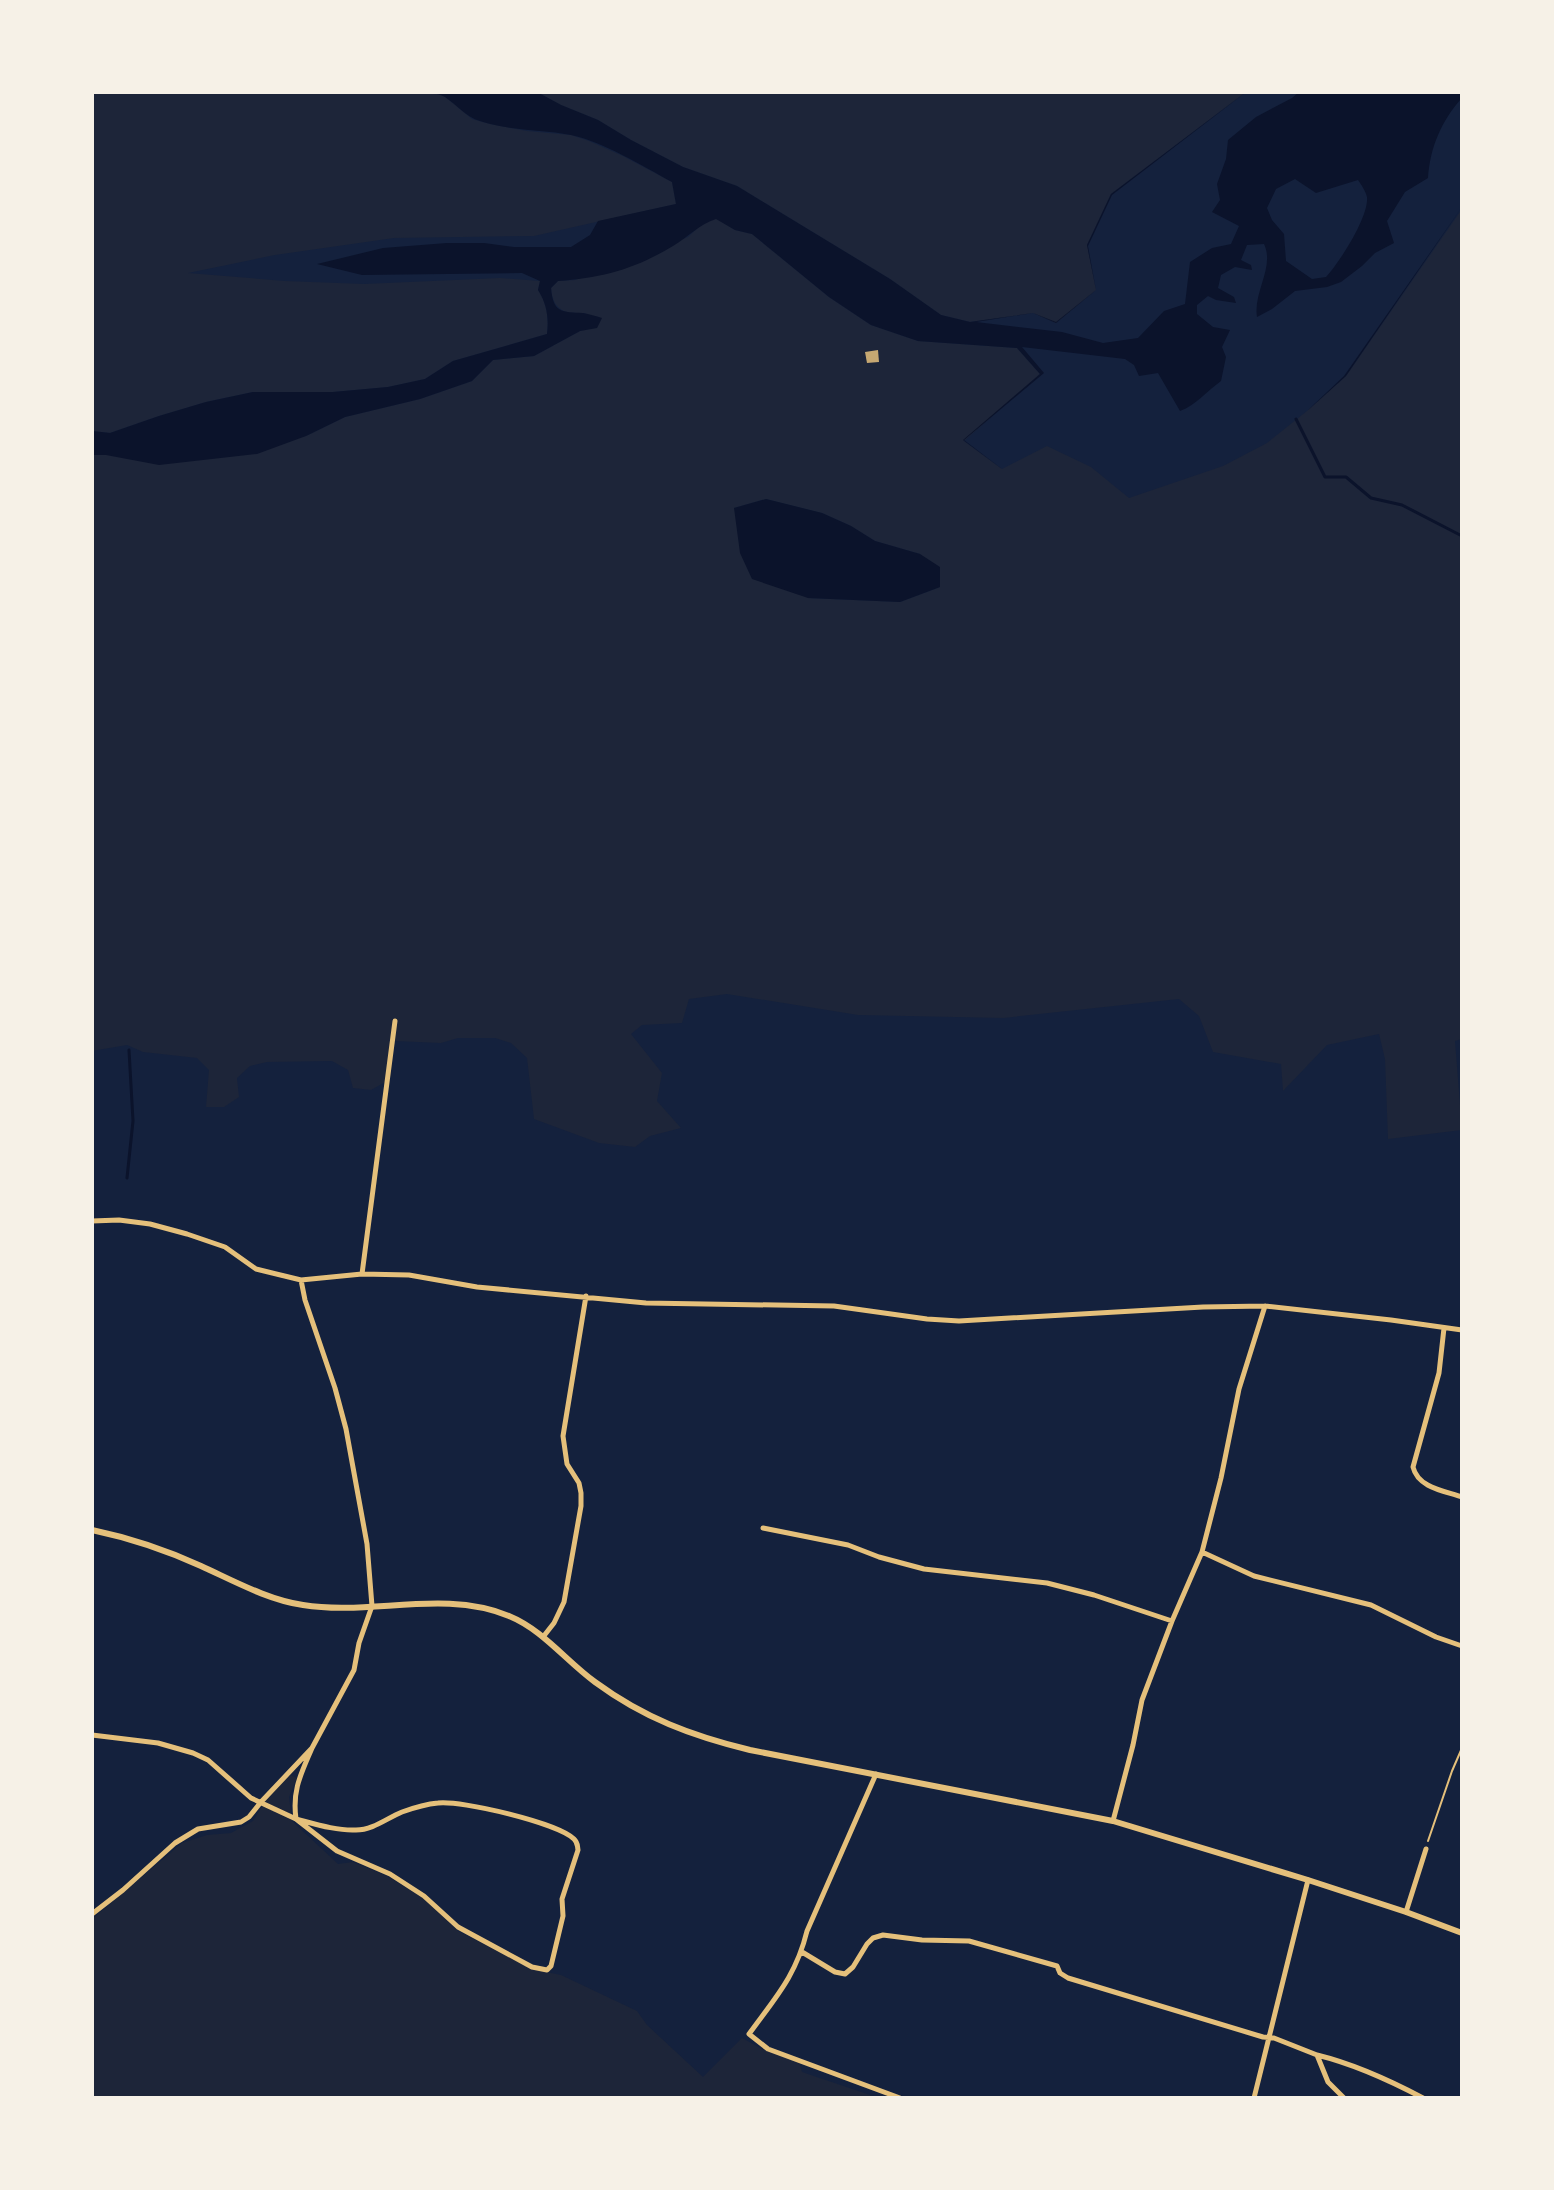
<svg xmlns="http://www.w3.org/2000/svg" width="1554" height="2190" font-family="Montserrat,sans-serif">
<rect width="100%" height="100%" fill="#14213d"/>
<!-- green -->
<path fill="#1d2539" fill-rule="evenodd" d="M 92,92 L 415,92 L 443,95 L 472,119 L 490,124 L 527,131 L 571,135 L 589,141 L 623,156 L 672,182 L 676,204 L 534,236 L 394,238 L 275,255 L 188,273 L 285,281 L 364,284 L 500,278 L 540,281 L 538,290 C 547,304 549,318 547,334 L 453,361 L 425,379 L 388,387 L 333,392 L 253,392 L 206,402 L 159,416 L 110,433 L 92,431 Z
M 537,92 L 1246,92 L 1111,194 L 1087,245 L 1096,290 L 1056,323 L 1033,313 L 970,322 L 941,315 L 890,279 L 737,186 L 683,167 L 631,140 L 598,120 L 561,105 Z
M 1462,209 L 1462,1039 L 1455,1041 L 1462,1130 L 1388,1139 L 1385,1059 L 1379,1034 L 1327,1045 L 1283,1091 L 1281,1064 L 1213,1052 L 1199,1016 L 1179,999 L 1003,1018 L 858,1015 L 727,994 L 689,999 L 682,1023 L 642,1025 L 631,1034 L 662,1073 L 657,1101 L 681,1128 L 650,1136 L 635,1147 L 599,1143 L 534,1119 L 527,1058 L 511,1043 L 495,1038 L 458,1038 L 441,1043 L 395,1041 L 387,1081 L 371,1090 L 353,1088 L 348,1070 L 332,1061 L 267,1062 L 250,1066 L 237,1078 L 239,1097 L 224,1107 L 206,1107 L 209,1070 L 197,1058 L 143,1052 L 127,1045 L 92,1051 L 92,455 L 106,455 L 306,436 L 345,417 L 420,399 L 472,381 L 493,360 L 534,356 L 580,331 L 597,327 L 585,313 C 565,314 553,311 551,288 L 558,281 L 575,280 L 688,237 L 704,222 L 716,218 L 735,230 L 752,234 L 829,297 L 871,325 L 918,341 L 1017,348 L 1040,374 L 964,441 L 1002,469 L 1047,446 L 1091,467 L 1129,498 L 1223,466 L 1267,443 L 1307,411 L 1346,376 ZM 766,499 L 822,513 L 851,526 L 875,541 L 920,554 L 940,587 L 900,602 L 808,598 L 734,508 Z
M 290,1775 L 297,1778 L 289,1797 L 292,1821 L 338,1864 L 353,1862 L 387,1876 L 423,1898 L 458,1931 L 532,1969 L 561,1975 L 637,2011 L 647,2025 L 703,2077 L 742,2038 L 766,2051 L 799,2062 L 802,2072 L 879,2098 L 92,2098 L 92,1919 L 182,1843 L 207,1835 L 231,1833 L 253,1821 L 268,1797 Z"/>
<!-- water -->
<path fill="#0b132b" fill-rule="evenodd" d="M 415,92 L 537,92 L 561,105 L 598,120 L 631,140 L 683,167 L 737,186 L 890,279 L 941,315 L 970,322 L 1033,313 L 1056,322 L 1096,290 L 1087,245 L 1111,194 L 1246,92 L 1112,195 L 1088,246 L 1096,290 L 1056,323 L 1033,313 L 976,322 L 1062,332 L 1103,343 L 1138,338 L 1164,311 L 1185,304 L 1190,262 L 1212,248 L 1231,244 L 1239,226 L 1212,212 L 1220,200 L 1217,184 L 1226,159 L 1228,140 L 1256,117 L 1292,98 L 1299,92 L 1462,92 L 1462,98 C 1441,121 1430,148 1428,178 L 1405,192 L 1387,221 L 1394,243 L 1375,253 L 1362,266 L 1341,282 L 1327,287 L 1295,291 L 1272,309 L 1257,317 C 1253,292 1275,267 1264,244 L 1247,245 L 1241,260 L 1251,265 L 1252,270 L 1235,267 L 1221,275 L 1218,288 L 1234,297 L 1236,303 L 1216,300 L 1208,296 L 1197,305 L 1197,314 L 1213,327 L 1230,330 L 1222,347 L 1226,357 L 1221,381 C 1207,391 1196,405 1180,411 L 1158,373 L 1139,376 L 1134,365 L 1125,359 L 1022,347 L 1044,373 L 964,440 L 1002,469 L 963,440 L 1040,374 L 1017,348 L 918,341 L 871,325 L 829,297 L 752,234 L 735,230 L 716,219 C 700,224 688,237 673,246 C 635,269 602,278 558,281 L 551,288 C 553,313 562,312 583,313 C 589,314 596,316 602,318 L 597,328 L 580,331 L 534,356 L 493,360 L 472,381 L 420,399 L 345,417 L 306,436 L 257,454 L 159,465 L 106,455 L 92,455 L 92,431 L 110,433 L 159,416 L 206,402 L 253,392 L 333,392 L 388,387 L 425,379 L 453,361 L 547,334 C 549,318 547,304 538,290 L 540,281 L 522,273 L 362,275 L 317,264 L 383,248 L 447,243 L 484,243 L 514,247 L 571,247 L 590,235 L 598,221 L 676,204 L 672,182 C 643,166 603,142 571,135 C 541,129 510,131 480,121 C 466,117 457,105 445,97 C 437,92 424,93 415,92 ZM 1295,179 L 1316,193 L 1358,180 C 1361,184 1366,192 1367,197 C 1369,217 1339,263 1326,277 L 1312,279 L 1286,261 L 1284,234 L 1272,220 L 1267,208 L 1276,189 Z
M 1462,207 L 1346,376 L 1307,411 L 1267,443 L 1223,466 L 1129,498 L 1091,467 L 1129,498 L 1223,466 L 1267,443 L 1307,411 L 1344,376 Z
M 766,499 L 822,513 L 851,526 L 875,541 L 920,554 L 940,567 L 940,587 L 900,602 L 808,598 L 752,579 L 740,553 L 734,508 Z"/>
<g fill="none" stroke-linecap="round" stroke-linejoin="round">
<!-- stream -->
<path stroke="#0b132b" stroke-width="3" d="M 1296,419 L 1325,477 L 1346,477 L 1371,498 L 1402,505 L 1462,536
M 127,1178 L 133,1121 L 129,1050"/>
</g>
<!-- building -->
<path fill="#c6a872" d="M 878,350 L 879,362 L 867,363 L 865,352 Z"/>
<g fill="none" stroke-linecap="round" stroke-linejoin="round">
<!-- path -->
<path stroke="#e5c07b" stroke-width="2" d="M 1428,1841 L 1452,1771 L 1462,1748"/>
<!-- minor -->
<path stroke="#e5c07b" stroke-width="5" d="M 92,1221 L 119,1220 L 150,1224 L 187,1234 L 225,1247 L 256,1269 L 301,1280 L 362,1274 L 409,1275 L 477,1287 L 646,1303 L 834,1306 L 927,1319 L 959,1321 L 1203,1307 L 1265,1306 L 1391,1320 L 1462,1330
M 362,1274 L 395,1021
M 1444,1328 L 1439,1373 L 1413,1467 C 1418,1488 1445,1491 1462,1497
M 763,1528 L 848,1545 L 879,1557 L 924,1569 L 1047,1583 L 1094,1595 L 1172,1621
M 1202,1552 L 1254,1576 L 1371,1605 L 1436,1637 L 1462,1646
M 543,1637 L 554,1623 L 564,1602 L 581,1506 L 581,1493 L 579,1483 L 567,1464 L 563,1436 L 586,1296
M 92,1735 L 158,1743 L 193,1753 L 208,1760 L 251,1798 L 296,1819 L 337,1851 L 390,1874 L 424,1896 L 458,1927 L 532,1967 L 547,1970 L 551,1966 L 563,1916 L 562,1899 L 578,1850 C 577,1844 578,1843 574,1839 C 558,1823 461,1800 438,1803 C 427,1804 413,1808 402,1812 C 387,1818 373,1830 356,1830 C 337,1831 315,1824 296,1819 C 292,1790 301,1774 312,1748
M 876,1774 L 807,1931 C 796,1976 775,1998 749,2034 L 768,2049 L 900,2098
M 1113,1821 L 1133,1745 L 1142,1700 L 1172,1621 L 1202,1552 L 1221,1478 L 1239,1389 L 1265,1306
M 1406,1912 L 1426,1849
M 92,1914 L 123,1890 L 175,1843 L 198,1829 L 241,1822 L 249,1817 L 261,1802 L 312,1748 L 354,1670 L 359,1643 L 372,1606 L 367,1544 L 346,1429 L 335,1388 L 305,1300 L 301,1280
M 802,1952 L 835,1972 L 845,1974 L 853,1967 L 867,1944 L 873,1938 L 883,1935 L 922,1940 L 969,1941 L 1057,1966 L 1060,1973 L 1068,1978 L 1263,2037 L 1274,2038 L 1317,2055 L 1328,2082 L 1344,2098
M 1317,2055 C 1354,2064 1389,2080 1423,2098
M 1254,2098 L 1308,1880"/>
<!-- tertiary -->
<path stroke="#e5c07b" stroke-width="6" d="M 92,1530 C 130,1538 166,1550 201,1566 C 234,1581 268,1600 303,1605 C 371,1616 443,1589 509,1616 C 543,1630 566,1661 595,1682 C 644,1718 692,1736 750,1750 L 1113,1821 L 1308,1880 L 1406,1912 L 1462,1933"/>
</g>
<!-- border -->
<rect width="1554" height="2190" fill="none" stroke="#f6f1e7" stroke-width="188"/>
</svg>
